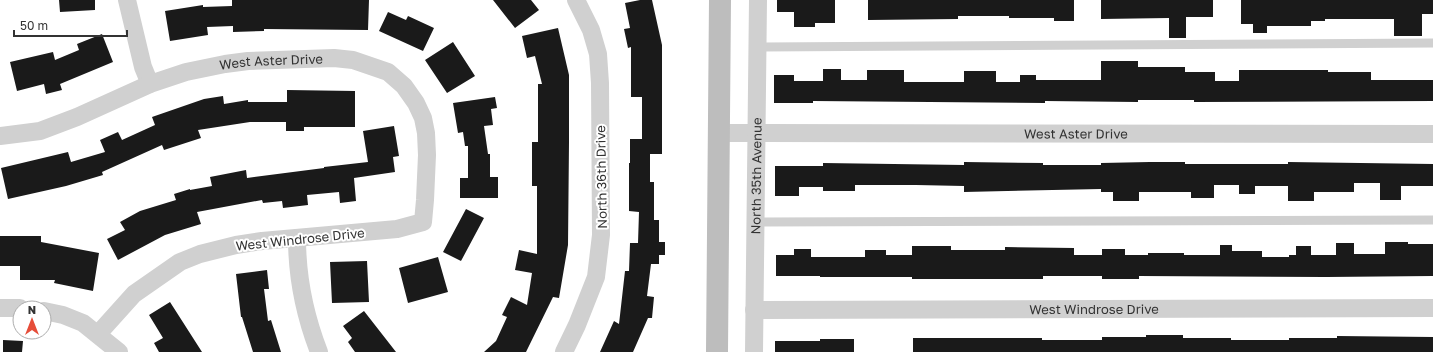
<svg xmlns="http://www.w3.org/2000/svg" width="1433" height="352" font-family="'Golos Text',sans-serif">
<rect width="100%" height="100%" fill="#fff"/>
<!-- building -->
<path fill="#1a1a1a" d="M 59,0 L 95,0 L 95,10 L 60,12 Z
M 232,0 L 369,0 L 368,30 L 264,29 L 264,31 L 233,32 L 233,26 L 207,27 L 208,35 L 170,41 L 165,11 L 203,5 L 203,7 L 232,6 Z
M 493,0 L 531,0 L 539,10 L 515,28 Z
M 640,0 L 652,0 L 662,45 L 662,154 L 650,154 L 650,182 L 654,182 L 654,220 L 659,220 L 659,242 L 665,242 L 665,255 L 659,255 L 659,264 L 651,264 L 647,296 L 654,297 L 652,318 L 648,318 L 633,352 L 600,352 L 614,321 L 619,324 L 625,271 L 629,271 L 630,243 L 638,243 L 639,212 L 629,211 L 629,163 L 630,163 L 630,139 L 642,139 L 642,97 L 631,97 L 631,47 L 628,48 L 624,29 L 630,28 L 625,3 Z
M 777,0 L 835,0 L 835,23 L 815,23 L 815,27 L 794,27 L 794,12 L 777,12 Z
M 868,0 L 1074,0 L 1074,21 L 1054,21 L 1054,18 L 1009,18 L 1009,16 L 958,16 L 958,19 L 868,20 Z
M 1101,0 L 1213,0 L 1213,17 L 1186,17 L 1186,38 L 1169,38 L 1169,18 L 1101,19 Z
M 1241,0 L 1433,0 L 1433,14 L 1422,14 L 1422,36 L 1394,36 L 1394,19 L 1325,19 L 1325,21 L 1311,21 L 1311,26 L 1267,26 L 1267,33 L 1253,33 L 1253,24 L 1241,24 Z
M 388,12 L 406,20 L 408,16 L 434,28 L 423,51 L 379,31 Z
M 558,28 L 569,75 L 569,142 L 568,245 L 559,298 L 553,297 L 526,352 L 484,352 L 496,341 L 507,317 L 502,315 L 511,297 L 527,305 L 532,273 L 515,270 L 519,250 L 537,254 L 537,186 L 532,186 L 532,142 L 538,142 L 538,84 L 542,84 L 535,56 L 527,58 L 522,36 Z
M 102,34 L 113,62 L 60,84 L 62,90 L 46,94 L 44,84 L 17,91 L 10,62 L 53,52 L 55,60 L 79,50 L 77,44 Z
M 453,42 L 475,76 L 447,93 L 425,60 Z
M 1101,61 L 1138,61 L 1138,67 L 1185,67 L 1185,72 L 1215,72 L 1215,81 L 1239,81 L 1239,70 L 1328,70 L 1328,72 L 1371,72 L 1371,80 L 1433,80 L 1433,101 L 1194,102 L 1194,100 L 1138,100 L 1138,102 L 1045,101 L 1045,103 L 813,101 L 813,103 L 774,103 L 774,75 L 794,75 L 794,81 L 823,81 L 823,69 L 841,69 L 841,80 L 867,80 L 867,70 L 904,70 L 904,82 L 964,82 L 964,71 L 996,71 L 996,82 L 1020,82 L 1020,75 L 1036,75 L 1036,80 L 1101,80 Z
M 287,90 L 355,91 L 355,127 L 304,127 L 304,131 L 286,131 L 286,122 L 250,122 L 198,130 L 201,138 L 164,150 L 162,145 L 102,172 L 103,175 L 66,186 L 8,199 L 1,168 L 68,152 L 71,162 L 105,152 L 100,140 L 118,132 L 122,140 L 155,125 L 152,117 L 204,99 L 223,96 L 224,104 L 248,100 L 248,102 L 287,102 Z
M 495,97 L 497,108 L 491,109 L 493,125 L 484,126 L 488,154 L 490,154 L 490,177 L 498,177 L 498,198 L 460,198 L 460,178 L 468,178 L 468,146 L 465,146 L 463,132 L 458,133 L 453,103 Z
M 394,126 L 399,156 L 393,157 L 395,172 L 354,178 L 356,201 L 340,203 L 339,192 L 307,195 L 308,205 L 283,208 L 282,201 L 263,203 L 262,200 L 197,212 L 201,224 L 165,235 L 118,260 L 107,239 L 125,230 L 120,222 L 140,211 L 176,200 L 174,194 L 190,189 L 190,190 L 212,186 L 210,177 L 246,170 L 247,178 L 324,168 L 324,167 L 368,162 L 363,131 Z
M 964,162 L 1043,163 L 1043,165 L 1101,165 L 1101,163 L 1150,162 L 1185,162 L 1185,164 L 1288,164 L 1288,162 L 1433,164 L 1433,186 L 1401,186 L 1401,200 L 1380,200 L 1380,183 L 1354,183 L 1354,192 L 1314,192 L 1314,201 L 1288,201 L 1288,186 L 1255,186 L 1255,194 L 1239,194 L 1239,185 L 1214,185 L 1214,198 L 1191,198 L 1191,192 L 1139,192 L 1139,201 L 1113,201 L 1113,192 L 1101,192 L 1101,189 L 964,192 L 964,186 L 916,185 L 855,185 L 855,191 L 823,191 L 823,187 L 799,187 L 799,196 L 775,196 L 775,166 L 823,166 L 823,163 L 964,165 Z
M 466,209 L 484,218 L 461,261 L 443,252 Z
M 0,236 L 41,236 L 41,242 L 99,253 L 93,291 L 54,283 L 55,280 L 20,280 L 20,266 L 0,266 Z
M 1385,242 L 1408,242 L 1408,244 L 1433,244 L 1433,276 L 1326,277 L 1139,276 L 1139,279 L 1102,279 L 1102,276 L 1043,276 L 1043,279 L 912,279 L 912,277 L 820,277 L 820,276 L 776,276 L 776,255 L 794,255 L 794,249 L 811,249 L 811,257 L 865,257 L 865,250 L 886,250 L 886,255 L 912,255 L 912,246 L 951,246 L 951,250 L 1005,250 L 1005,247 L 1074,248 L 1074,255 L 1102,255 L 1102,249 L 1125,249 L 1125,255 L 1148,255 L 1148,253 L 1184,253 L 1184,255 L 1220,255 L 1220,245 L 1232,245 L 1232,251 L 1262,251 L 1262,257 L 1289,257 L 1289,255 L 1296,255 L 1296,246 L 1311,246 L 1311,255 L 1336,255 L 1336,243 L 1354,243 L 1354,254 L 1385,254 Z
M 438,257 L 448,292 L 408,303 L 399,268 Z
M 367,261 L 369,302 L 332,303 L 330,262 Z
M 267,270 L 269,289 L 264,289 L 268,321 L 271,320 L 281,352 L 253,352 L 242,317 L 241,317 L 236,274 Z
M 170,302 L 202,352 L 159,352 L 154,343 L 163,338 L 149,315 Z
M 364,311 L 396,352 L 355,352 L 348,342 L 352,338 L 343,326 Z
M 1146,335 L 1183,335 L 1183,338 L 1231,338 L 1231,340 L 1289,340 L 1289,338 L 1337,338 L 1337,336 L 1433,337 L 1433,352 L 913,352 L 913,338 L 1042,338 L 1042,340 L 1102,340 L 1102,337 L 1146,337 Z
M 820,339 L 854,339 L 854,352 L 775,352 L 775,341 L 820,341 Z
M 3,340 L 23,341 L 22,352 L 3,352 Z"/>
<g fill="none" stroke-linecap="round" stroke-linejoin="round">
<!-- service -->
<path stroke="#d0d0d0" stroke-width="9" d="M 757,47 L 1433,43
M 756,222 L 1433,220"/>
<!-- minor -->
<g stroke="#d0d0d0" stroke-width="18">
<path d="M 127,0 L 143,67 L 150,84"/>
<path id="s1" d="M 719,133 L 1433,134"/>
<path id="s2" d="M 0,136 L 40,131 L 77,117 L 150,84 L 186,72 L 225,64 L 248,61 L 334,58 L 353,60 L 388,72 L 404,86 L 416,103 L 423,118 L 426,133 L 427,155 L 425,200 L 423,222 L 397,229 L 262,241 L 236,245 L 200,254 L 180,262 L 134,294 L 98,334"/>
<path d="M 297,238 C 297,276 305,316 319,352"/>
<path d="M 0,308 L 20,308"/>
<path id="s3" d="M 754,310 L 1433,308"/>
<path d="M 44,311 L 63,315 L 83,323 L 119,352"/>
<path d="M 564,352 L 577,325 L 596,277 L 601,235 L 600,83 L 598,54 L 591,30 L 576,0"/>
<path id="s4" d="M 754,352 L 758,0"/>
</g>
<!-- secondary -->
<path stroke="#bdbdbd" stroke-width="22" d="M 717,352 L 720,0"/>
</g>
<g text-anchor="middle" dominant-baseline="central" stroke-width="4" stroke-linejoin="round" paint-order="stroke">
<!-- street labels -->
<g font-size="13" fill="#333" stroke="#fff">
<text stroke="none"><textPath href="#s2" startOffset="284">West Aster Drive</textPath></text>
<text stroke="none"><textPath href="#s1" startOffset="357">West Aster Drive</textPath></text>
<text stroke="none"><textPath href="#s4" startOffset="176">North 35th Avenue</textPath></text>
<text transform="translate(601 177) rotate(-91)">North 36th Drive</text>
<text transform="translate(300 239) rotate(-6)">West Windrose Drive</text>
<text stroke="none"><textPath href="#s3" startOffset="340">West Windrose Drive</textPath></text>
</g>
</g>
<!-- north arrow -->
<g transform="translate(32 320)"><circle r="19" fill="#ffffff" stroke="#adadad"/>
<path d="M0-3L7 15L0 10L-7 15Z" fill="#e64d39"/>
<text y="-6" font-size="11" font-weight="bold" text-anchor="middle" fill="#333333">N</text>
</g>
<!-- scale -->
<path d="M14 30v6h113v-6" fill="none" stroke="#333333" stroke-width="2"/>
<text x="20" y="30" font-size="12" fill="#333333" stroke="#ffffff" stroke-width="3" paint-order="stroke">50 m</text>
</svg>
